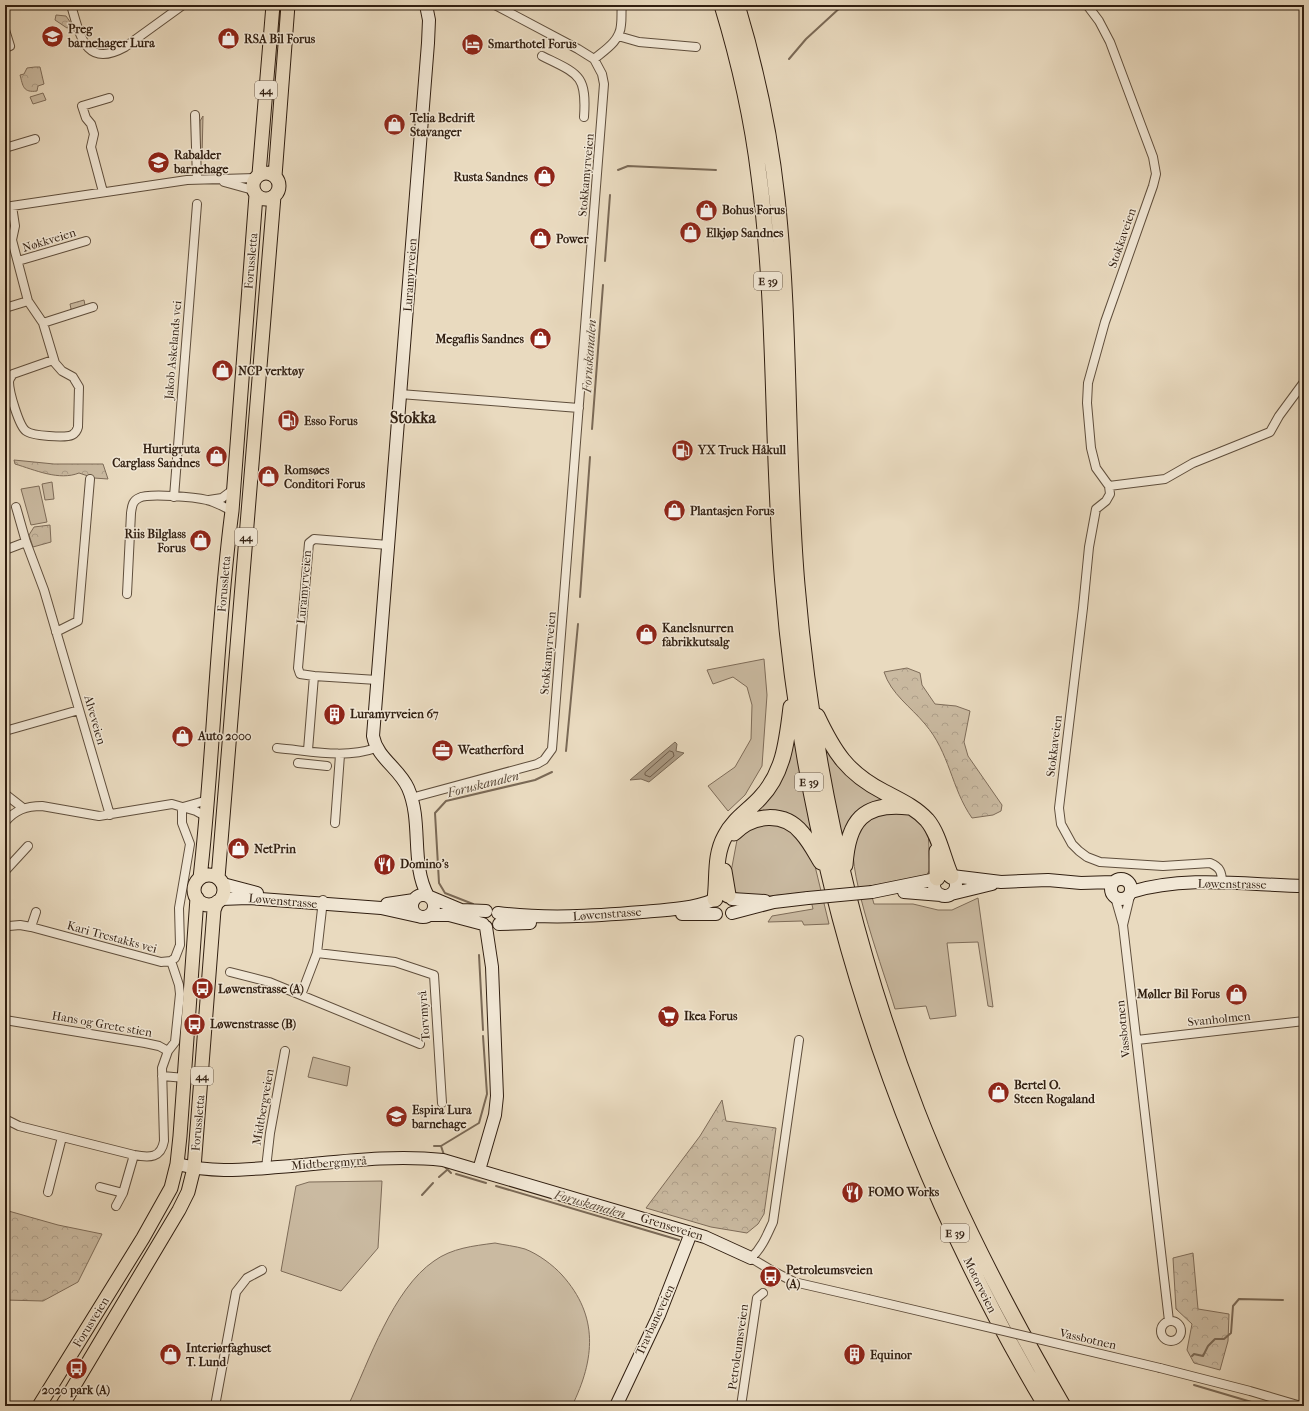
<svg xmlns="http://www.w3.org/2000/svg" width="1309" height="1411" font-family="'IM FELL French Canon',serif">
<defs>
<pattern id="forest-crowns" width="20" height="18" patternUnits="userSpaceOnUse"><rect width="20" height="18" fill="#cabaa1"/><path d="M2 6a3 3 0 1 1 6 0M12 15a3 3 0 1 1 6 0" fill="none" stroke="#ae9f8a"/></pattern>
</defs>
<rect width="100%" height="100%" fill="#e9dabf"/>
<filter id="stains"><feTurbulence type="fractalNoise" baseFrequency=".005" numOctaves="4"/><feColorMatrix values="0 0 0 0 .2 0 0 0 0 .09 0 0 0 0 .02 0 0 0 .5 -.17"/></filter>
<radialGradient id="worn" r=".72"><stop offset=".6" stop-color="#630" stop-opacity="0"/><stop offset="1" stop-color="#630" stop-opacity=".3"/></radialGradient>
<!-- green -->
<path fill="#cabaa1" stroke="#7e6c59" d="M 43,93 L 46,100 L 33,104 L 30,97 Z
M 203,116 L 202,157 L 199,154 L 200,121 Z
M 52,482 L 54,499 L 45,500 L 42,484 Z
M 39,486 L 47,522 L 31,525 L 21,489 Z
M 764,659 L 767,695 L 762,766 L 745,795 L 728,811 L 708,786 L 735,767 L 751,739 L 752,705 L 747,687 L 733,677 L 713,684 L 707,670 Z
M 795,733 L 818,844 L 799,823 L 749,819 Z
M 823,745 L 893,799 L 842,840 Z
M 884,811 L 915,815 L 928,828 L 930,870 L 925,877 L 869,886 L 874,904 L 913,904 L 938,910 L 952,910 L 978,898 L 993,1007 L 988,1006 L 978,942 L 947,943 L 956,1016 L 930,1019 L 926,1006 L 895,1009 C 885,975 847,873 854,843 C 859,826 869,819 884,811 Z
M 770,821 L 792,830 L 814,862 L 829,924 L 804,925 L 802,921 L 768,922 L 772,916 L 813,909 L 809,892 C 785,894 757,900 734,892 L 731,872 L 737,840 L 746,830 Z
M 313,1057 L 350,1067 L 347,1086 L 308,1077 Z
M 382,1181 L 378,1248 L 341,1291 L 281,1271 L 296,1186 L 309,1182 Z
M 495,1243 C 504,1245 515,1246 525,1249 C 538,1254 553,1265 562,1275 C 599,1316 595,1359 572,1406 L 348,1406 C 369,1361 393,1289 434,1261 C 452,1248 473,1246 495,1243 Z"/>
<!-- forest -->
<path fill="url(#forest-crowns)" stroke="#7e6c59" d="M 56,15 L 66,16 L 73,26 L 67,28 L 55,20 Z
M 35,67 L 40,67 L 44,84 L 38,86 L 37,91 C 23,93 23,86 20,75 L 24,74 L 27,68 Z
M 84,300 L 85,305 C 82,309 76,311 71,309 L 70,304 Z
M 14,460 L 54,464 L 103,464 L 108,479 L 94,478 L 79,473 C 59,481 35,470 15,464 Z
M 50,525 L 51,542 L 33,547 L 29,535 L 34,527 Z
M 907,668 L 920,673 L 922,685 L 935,704 L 956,706 L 970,711 L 964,742 L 968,756 L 1002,805 L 1001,811 L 993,815 L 972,818 C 951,788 950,753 925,724 C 911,707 891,694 884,672 Z
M 722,1100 L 726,1121 L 776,1128 L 764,1214 L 758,1224 L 747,1233 L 711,1227 L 646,1208 L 700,1136 Z
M 5,1210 L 58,1225 L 102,1234 L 78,1282 L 43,1301 L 5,1300 Z
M 1193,1253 L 1198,1309 L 1229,1314 L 1228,1341 L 1220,1370 L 1194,1363 L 1187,1350 L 1192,1324 L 1176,1309 L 1173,1258 Z"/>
<!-- water -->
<path fill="#aa9a84" stroke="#7a6956" d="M 675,742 L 677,744 L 676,751 L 684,753 L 649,782 L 641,779 L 630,780 Z"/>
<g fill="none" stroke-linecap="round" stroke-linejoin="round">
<!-- shore -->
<path stroke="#6e5c4a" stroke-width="1" d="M 670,751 L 673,752 L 674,756 L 650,777 L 645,775 L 645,773 Z"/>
<!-- stream -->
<path stroke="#7a6956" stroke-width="2" d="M 789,59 L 806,39 L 843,5
M 618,170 L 628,166 L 716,170
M 605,261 L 610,195
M 592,429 L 603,285
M 580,597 L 590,457
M 566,751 L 578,624
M 473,904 L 445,893 L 439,883 L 435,813 L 446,801 L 535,780 L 552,772
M 479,955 L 483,1030
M 434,1146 L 441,1146 L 444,1155
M 441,1146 L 479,1123 L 487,1094 L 483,1036
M 445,1167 L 451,1173
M 456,1174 L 486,1183
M 439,1177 L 447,1170
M 496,1186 L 679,1240
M 422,1195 L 433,1183
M 1192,1356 L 1194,1354 L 1203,1356 L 1208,1346 L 1215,1339 L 1224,1339 L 1231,1333 L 1233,1306 L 1239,1299 L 1283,1300
M 1194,1385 L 1265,1406"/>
<defs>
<path id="street" d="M 71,5 C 80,35 85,69 125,47 L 183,5
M 1087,5 L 1099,21 L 1110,42 L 1153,157 L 1156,174 L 1153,186 L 1105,322 L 1088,383 L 1087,403 L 1091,448 L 1096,468 L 1109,486 L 1110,494 L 1106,501 L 1096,509 L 1089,547 L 1083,608 L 1059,808 L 1061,824 L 1072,844 L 1079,851 L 1087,857 L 1100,862 L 1163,866 L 1210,863 C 1220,867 1222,872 1222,883
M 5,30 L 10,46 L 5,48
M 618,36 L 639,42 L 696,47
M 542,56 C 578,74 587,74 584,117
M 594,59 C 605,50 620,41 621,25 C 622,18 621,11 622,5
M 195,115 L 197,179
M 5,148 L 35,139
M 224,182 L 253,190
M 103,192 L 91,147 L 94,134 L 91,124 L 86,118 L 82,106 L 109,98
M 12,206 L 15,226 L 12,240 L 28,301 L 43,323 L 55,363 L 62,371 L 73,377 L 79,387 L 78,427 C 77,431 76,433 72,435 C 66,438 32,436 26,431 C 19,426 9,392 9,382 C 9,379 11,377 13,374 L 53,360
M 5,207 L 187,180 L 255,178
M 18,261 L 86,241
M 5,308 L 28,301
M 43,323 L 93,307
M 400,394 L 579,408
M 1109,486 L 1165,479 L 1193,463 L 1270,432 L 1279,416 L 1304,382
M 174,497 L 197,204
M 209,500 L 222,498 L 234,489
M 16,507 L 26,542 L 44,590 L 110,815
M 5,550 L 26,542
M 127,594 L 131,513 C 132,507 132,501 139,498 C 148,493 195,497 207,500 C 216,502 224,507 232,511
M 56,632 L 78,621 L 90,479
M 314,676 L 300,674 L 298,668 L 309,543 L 314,539 L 388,545
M 5,731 L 79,710
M 277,748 C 311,751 344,759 376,748
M 308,750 L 314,676 L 377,680
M 298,763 L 327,766
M 5,794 L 23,808
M 411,798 L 537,764 L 544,760 L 552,749 L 604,84 L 602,74 L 594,59 L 578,49 L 495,5
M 183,807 L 208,800
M 5,822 C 15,810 26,806 42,806 L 99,816 L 172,804 L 196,811 L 207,817
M 335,823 L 340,755
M 5,871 L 28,846
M 1115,897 L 1123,925 L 1130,896
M 1123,925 L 1169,1321
M 9,926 L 20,925 L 31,927 L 161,962 L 171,961 L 175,958 L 180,945 L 179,908 L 190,844 L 182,823 L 182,807
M 31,927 L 36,912
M 317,953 L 395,962 L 434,975 L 442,1103
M 230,972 L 269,982 L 420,1044
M 301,995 L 317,953 L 323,900
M 5,1020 L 145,1043 L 159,1046 L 168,1051 L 162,1068 L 164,1141 C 161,1158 150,1158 134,1155 L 19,1126 L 5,1119
M 799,1040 L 773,1222 C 767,1235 762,1248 751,1258 L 771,1270 L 794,1282 L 868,1299
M 1137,1040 L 1304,1021
M 168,1051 L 175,1042 L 180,994 L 179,985 L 171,961
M 162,1076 L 185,1078
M 266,1168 L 270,1133 L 285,1051
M 100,1187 L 123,1193
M 48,1192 L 62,1137
M 116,1206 L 123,1193 L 134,1155
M1161 1331a10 10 0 1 1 20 0a10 10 0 1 1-20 0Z
M 1160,1368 L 1250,1391 L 1301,1406
M 215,1406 L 236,1292 L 247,1278 L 262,1270
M 741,1406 L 757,1298 L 763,1293"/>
<path id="secondary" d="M 426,5 L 429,20 L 428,43 L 373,736 C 377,758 399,768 408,788 C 423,822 410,863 428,896
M934 885a11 11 0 1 1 22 0a11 11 0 1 1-22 0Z
M 952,876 L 1001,882 L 1048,880 L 1081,883 L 1113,882
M1111 889a10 10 0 1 1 20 0a10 10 0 1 1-20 0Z
M 223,884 L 257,893
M 872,892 L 936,879
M 904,892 L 941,895
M 1131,892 C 1187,875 1247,885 1304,886
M 951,894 L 992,884
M412 906a11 11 0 1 1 22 0a11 11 0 1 1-22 0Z
M 430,897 L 461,910 L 486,911
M 221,899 L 248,898 L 381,908 L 417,916
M 732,899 L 765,901
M 387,904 L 414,900
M 498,913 C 547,919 593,916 642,912 C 666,910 691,909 714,900
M 732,913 L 774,902 L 808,898
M 682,914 L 716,914
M 431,915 L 449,915 L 483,924
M 499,924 L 530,923
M 177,1164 C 215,1173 240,1170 278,1167 C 332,1163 388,1154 443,1160 L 705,1237 L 751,1258
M 479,1170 L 495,1115 L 497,1096 L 492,967 L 486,927
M 616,1406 L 659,1315 L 691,1233"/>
<path id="primary" d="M253 186a13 13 0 1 1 26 0a13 13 0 1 1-26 0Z
M 259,174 L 273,5
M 275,176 L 288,5
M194 890a15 15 0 1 1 30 0a15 15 0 1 1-30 0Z
M 200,878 C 214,756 216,633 232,511 L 256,195
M 218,878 L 274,196
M 39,1406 L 143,1238 L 171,1188 L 177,1164 L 180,1136 L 197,898
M 62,1406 L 179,1210 L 188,1192 L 194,1168 L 214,910 L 217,902"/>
<path id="highway" d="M 722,5 C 739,61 752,118 759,176 C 777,311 771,449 783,585 C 806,875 897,1156 1046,1406
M 737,5 C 756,68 770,133 777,198 C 791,327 786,457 797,585 C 812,765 852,943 917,1111 C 957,1214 1008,1311 1063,1406
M 817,716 C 834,752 847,773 884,792 C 899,800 915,807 927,820 C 939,834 943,858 951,876
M 734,833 C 753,814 784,811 802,833 C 810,842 815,852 821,862
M 937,851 L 937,878
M 845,865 C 848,821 863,802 909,807
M 724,871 L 728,895
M 715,899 C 718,878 714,856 725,836 C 733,820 748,811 760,798 C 784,773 787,740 791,707"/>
</defs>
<!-- street casing -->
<use href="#street" stroke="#5f4e3c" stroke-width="10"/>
<!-- secondary casing -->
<use href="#secondary" stroke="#311f11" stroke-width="14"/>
<!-- primary casing -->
<use href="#primary" stroke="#311f11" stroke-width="15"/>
<!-- highway casing -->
<use href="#highway" stroke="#311f11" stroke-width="17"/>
<!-- street -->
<use href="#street" stroke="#f1e7d5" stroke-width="8"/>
<!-- secondary -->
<use href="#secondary" stroke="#f1e7d5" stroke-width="12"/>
<!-- primary -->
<use href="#primary" stroke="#e9dabf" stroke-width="13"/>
<!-- highway -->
<use href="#highway" stroke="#e9dabf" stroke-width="15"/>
<defs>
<path id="street-bridge" d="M 868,1299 L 1160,1368"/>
<path id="secondary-bridge" d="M 808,898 L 872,892"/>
</defs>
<!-- street-bridge casing -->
<use href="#street-bridge" stroke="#5f4e3c" stroke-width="10" stroke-linecap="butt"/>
<!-- secondary-bridge casing -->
<use href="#secondary-bridge" stroke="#311f11" stroke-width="14" stroke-linecap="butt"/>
<!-- street-bridge -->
<use href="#street-bridge" stroke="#f1e7d5" stroke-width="8"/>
<!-- secondary-bridge -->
<use href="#secondary-bridge" stroke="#f1e7d5" stroke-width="12"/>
</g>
<!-- icons -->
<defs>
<symbol id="school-disc" viewBox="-11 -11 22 22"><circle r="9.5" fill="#8f2418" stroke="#f1e7d5"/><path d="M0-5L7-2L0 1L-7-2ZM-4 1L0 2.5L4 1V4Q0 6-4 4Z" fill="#fff"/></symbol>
<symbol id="shop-disc" viewBox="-11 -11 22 22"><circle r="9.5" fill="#8f2418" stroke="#f1e7d5"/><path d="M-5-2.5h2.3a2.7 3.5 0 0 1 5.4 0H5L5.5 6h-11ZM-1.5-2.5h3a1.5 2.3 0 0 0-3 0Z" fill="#fff"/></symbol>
<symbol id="hotel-disc" viewBox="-11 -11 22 22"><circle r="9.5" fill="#8f2418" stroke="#f1e7d5"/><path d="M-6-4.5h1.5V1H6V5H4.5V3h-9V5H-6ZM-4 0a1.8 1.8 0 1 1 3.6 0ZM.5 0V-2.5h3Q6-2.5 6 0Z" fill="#fff"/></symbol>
<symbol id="fuel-disc" viewBox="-11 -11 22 22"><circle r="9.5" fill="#8f2418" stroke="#f1e7d5"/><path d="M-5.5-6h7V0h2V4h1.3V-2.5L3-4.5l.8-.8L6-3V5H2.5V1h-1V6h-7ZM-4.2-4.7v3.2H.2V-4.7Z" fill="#fff"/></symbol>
<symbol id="building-disc" viewBox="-11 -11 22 22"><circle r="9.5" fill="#8f2418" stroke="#f1e7d5"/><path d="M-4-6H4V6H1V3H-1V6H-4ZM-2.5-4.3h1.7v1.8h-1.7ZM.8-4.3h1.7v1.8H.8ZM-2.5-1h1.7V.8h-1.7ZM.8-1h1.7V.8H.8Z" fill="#fff"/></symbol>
<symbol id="office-disc" viewBox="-11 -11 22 22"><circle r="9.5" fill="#8f2418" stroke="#f1e7d5"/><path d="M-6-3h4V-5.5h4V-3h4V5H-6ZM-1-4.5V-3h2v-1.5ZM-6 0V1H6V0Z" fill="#fff"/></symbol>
<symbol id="restaurant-disc" viewBox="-11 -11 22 22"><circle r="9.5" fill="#8f2418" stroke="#f1e7d5"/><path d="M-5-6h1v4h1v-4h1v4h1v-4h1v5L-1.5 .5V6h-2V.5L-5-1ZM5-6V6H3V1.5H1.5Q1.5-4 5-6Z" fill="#fff"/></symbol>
<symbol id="bus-disc" viewBox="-11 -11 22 22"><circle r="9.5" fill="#8f2418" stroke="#f1e7d5"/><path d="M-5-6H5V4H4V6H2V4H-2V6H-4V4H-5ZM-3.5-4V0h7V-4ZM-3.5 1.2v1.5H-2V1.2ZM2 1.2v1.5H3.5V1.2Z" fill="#fff"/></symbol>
<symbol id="supermarket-disc" viewBox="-11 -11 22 22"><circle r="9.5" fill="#8f2418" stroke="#f1e7d5"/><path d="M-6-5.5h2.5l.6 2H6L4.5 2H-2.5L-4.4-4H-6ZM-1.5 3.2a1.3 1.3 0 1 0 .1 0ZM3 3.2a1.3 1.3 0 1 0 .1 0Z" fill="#fff"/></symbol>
</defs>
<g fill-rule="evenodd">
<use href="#school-disc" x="40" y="24" width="25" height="25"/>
<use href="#shop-disc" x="216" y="26" width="25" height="25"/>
<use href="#hotel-disc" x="460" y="32" width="25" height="25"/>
<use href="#shop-disc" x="382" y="112" width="25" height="25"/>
<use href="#school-disc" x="146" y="150" width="25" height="25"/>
<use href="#shop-disc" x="532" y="164" width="25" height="25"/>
<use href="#shop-disc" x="694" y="198" width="25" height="25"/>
<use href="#shop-disc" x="678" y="220" width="25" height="25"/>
<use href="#shop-disc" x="528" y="226" width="25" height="25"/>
<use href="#shop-disc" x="528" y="326" width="25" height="25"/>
<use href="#shop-disc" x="210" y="358" width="25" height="25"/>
<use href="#fuel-disc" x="276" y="408" width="25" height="25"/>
<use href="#fuel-disc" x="670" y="438" width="25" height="25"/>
<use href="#shop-disc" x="204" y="444" width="25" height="25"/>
<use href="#shop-disc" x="256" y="464" width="25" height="25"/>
<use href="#shop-disc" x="662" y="498" width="25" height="25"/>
<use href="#shop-disc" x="188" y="528" width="25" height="25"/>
<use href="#shop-disc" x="634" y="622" width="25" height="25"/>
<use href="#building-disc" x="322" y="702" width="25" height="25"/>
<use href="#shop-disc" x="170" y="724" width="25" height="25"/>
<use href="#office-disc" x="430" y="738" width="25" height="25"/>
<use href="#shop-disc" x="226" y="836" width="25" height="25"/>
<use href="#restaurant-disc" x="372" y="852" width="25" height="25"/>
<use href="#bus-disc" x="190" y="976" width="25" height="25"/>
<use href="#shop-disc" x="1224" y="982" width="25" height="25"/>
<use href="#supermarket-disc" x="656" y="1004" width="25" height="25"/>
<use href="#bus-disc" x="182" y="1012" width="25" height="25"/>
<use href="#shop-disc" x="986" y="1080" width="25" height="25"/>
<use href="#school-disc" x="384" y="1104" width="25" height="25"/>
<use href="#restaurant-disc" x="840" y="1180" width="25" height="25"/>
<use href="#bus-disc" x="758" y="1264" width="25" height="25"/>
<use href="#shop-disc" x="158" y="1342" width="25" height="25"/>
<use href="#building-disc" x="842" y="1342" width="25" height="25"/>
<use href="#bus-disc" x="64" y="1356" width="25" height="25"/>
</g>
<g text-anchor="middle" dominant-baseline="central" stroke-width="3" stroke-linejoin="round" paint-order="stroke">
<!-- shield labels -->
<g fill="#f1e7d5" stroke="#6b5b4c" stroke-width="1">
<rect x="255" y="81" width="22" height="18" rx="3"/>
<rect x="754" y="272" width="28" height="18" rx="3"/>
<rect x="235" y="528" width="22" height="18" rx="3"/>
<rect x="795" y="773" width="28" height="18" rx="3"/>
<rect x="191" y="1067" width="22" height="18" rx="3"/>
<rect x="941" y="1224" width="28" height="18" rx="3"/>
</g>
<g font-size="11" font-weight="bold" fill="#311f11">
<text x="266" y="90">44</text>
<text x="768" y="281">E 39</text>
<text x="246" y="537">44</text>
<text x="809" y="782">E 39</text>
<text x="202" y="1076">44</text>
<text x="955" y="1233">E 39</text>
</g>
<!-- poi labels -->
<g font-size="12" font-weight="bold" fill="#311f11" stroke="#f1e7d5" text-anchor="start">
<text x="68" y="29">Preg<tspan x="68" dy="14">barnehager Lura</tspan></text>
<text x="244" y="39">RSA Bil Forus</text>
<text x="488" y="44">Smarthotel Forus</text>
<text x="410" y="118">Telia Bedrift<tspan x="410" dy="14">Stavanger</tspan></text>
<text x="174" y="155">Rabalder<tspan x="174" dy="14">barnehage</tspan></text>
<text x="528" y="177" text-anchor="end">Rusta Sandnes</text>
<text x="722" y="210">Bohus Forus</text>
<text x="706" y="233">Elkjøp Sandnes</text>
<text x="556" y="239">Power</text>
<text x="524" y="339" text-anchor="end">Megaflis Sandnes</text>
<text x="238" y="371">NCP verktøy</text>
<text x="304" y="421">Esso Forus</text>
<text x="200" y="449" text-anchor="end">Hurtigruta<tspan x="200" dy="14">Carglass Sandnes</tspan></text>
<text x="698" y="450">YX Truck Håkull</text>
<text x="284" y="470">Romsøes<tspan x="284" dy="14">Conditori Forus</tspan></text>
<text x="690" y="511">Plantasjen Forus</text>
<text x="186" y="534" text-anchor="end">Riis Bilglass<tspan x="186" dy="14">Forus</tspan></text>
<text x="662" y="628">Kanelsnurren<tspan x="662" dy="14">fabrikkutsalg</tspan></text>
<text x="350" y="714">Luramyrveien 67</text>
<text x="198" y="736">Auto 2000</text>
<text x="458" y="750">Weatherford</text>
<text x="254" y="849">NetPrin</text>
<text x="400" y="864">Domino's</text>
<text x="218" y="989">Løwenstrasse (A)</text>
<text x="1220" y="994" text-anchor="end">Møller Bil Forus</text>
<text x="684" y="1016">Ikea Forus</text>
<text x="210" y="1024">Løwenstrasse (B)</text>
<text x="1014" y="1085">Bertel O.<tspan x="1014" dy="14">Steen Rogaland</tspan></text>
<text x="412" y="1110">Espira Lura<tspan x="412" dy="14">barnehage</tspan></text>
<text x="868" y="1192">FOMO Works</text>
<text x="786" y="1270">Petroleumsveien<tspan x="786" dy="14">(A)</tspan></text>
<text x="186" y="1348">Interiørfaghuset<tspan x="186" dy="14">T. Lund</tspan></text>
<text x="870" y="1355">Equinor</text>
<text x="76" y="1390" text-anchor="middle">2020 park (A)</text>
</g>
<!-- street labels -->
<g font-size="12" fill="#311f11" stroke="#f1e7d5">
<text transform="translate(586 175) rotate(-85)">Stokkamyrveien</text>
<text transform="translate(1122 238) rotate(-71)">Stokkaveien</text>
<text transform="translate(49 240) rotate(-17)">Nøkkveien</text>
<text transform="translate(251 261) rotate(-85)">Forussletta</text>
<text transform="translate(410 275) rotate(-86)">Luramyrveien</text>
<text transform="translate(173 350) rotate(-85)">Jakob Askelands vei</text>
<text transform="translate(224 584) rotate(-85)">Forussletta</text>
<text transform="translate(304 587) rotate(-85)">Luramyrveien</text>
<text transform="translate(548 653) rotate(-85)">Stokkamyrveien</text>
<text transform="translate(95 720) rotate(74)">Alveveien</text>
<text transform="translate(1054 746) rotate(-83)">Stokkaveien</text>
<text transform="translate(1232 884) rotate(1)">Løwenstrasse</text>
<text transform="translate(283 901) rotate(5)">Løwenstrasse</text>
<text transform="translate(607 914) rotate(-4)">Løwenstrasse</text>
<text transform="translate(112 937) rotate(15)">Kari Trestakks vei</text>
<text transform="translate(424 1016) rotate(-94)">Torvmyrå</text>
<text transform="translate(1219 1019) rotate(-6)">Svanholmen</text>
<text transform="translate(102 1024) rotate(10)">Hans og Grete stien</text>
<text transform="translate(1123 1029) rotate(-96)">Vassbotnen</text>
<text transform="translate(263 1107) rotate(-80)">Midtbergveien</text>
<text transform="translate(198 1123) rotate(-85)">Forussletta</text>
<text transform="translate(329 1163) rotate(-4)">Midtbergmyrå</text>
<text transform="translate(672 1227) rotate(17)">Grenseveien</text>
<text transform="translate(980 1285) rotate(64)">Motorveien</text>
<text transform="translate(655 1320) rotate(-65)">Travbaneveien</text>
<text transform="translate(91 1322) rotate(-58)">Forusveien</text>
<text transform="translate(1088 1339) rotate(13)">Vassbotnen</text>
<text transform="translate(738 1347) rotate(-82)">Petroleumsveien</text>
</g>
<!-- water labels -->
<g font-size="13" font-style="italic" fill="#5b4a39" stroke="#f1e7d5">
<text transform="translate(589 356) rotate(-86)">Foruskanalen</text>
<text transform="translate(483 784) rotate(-14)">Foruskanalen</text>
<text transform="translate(590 1204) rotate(16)">Foruskanalen</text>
</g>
<!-- district labels -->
<g font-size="16" font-weight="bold" fill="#311f11" stroke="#f1e7d5">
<text x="413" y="417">Stokka</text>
</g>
</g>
<!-- margin -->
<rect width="1309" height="1411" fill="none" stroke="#e9dabf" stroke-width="20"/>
<rect x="6" y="6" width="1297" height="1399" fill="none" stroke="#311f11" stroke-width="2"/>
<rect x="10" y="10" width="1289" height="1391" fill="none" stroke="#311f11"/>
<rect width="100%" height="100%" filter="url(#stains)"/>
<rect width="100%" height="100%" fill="url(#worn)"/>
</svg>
